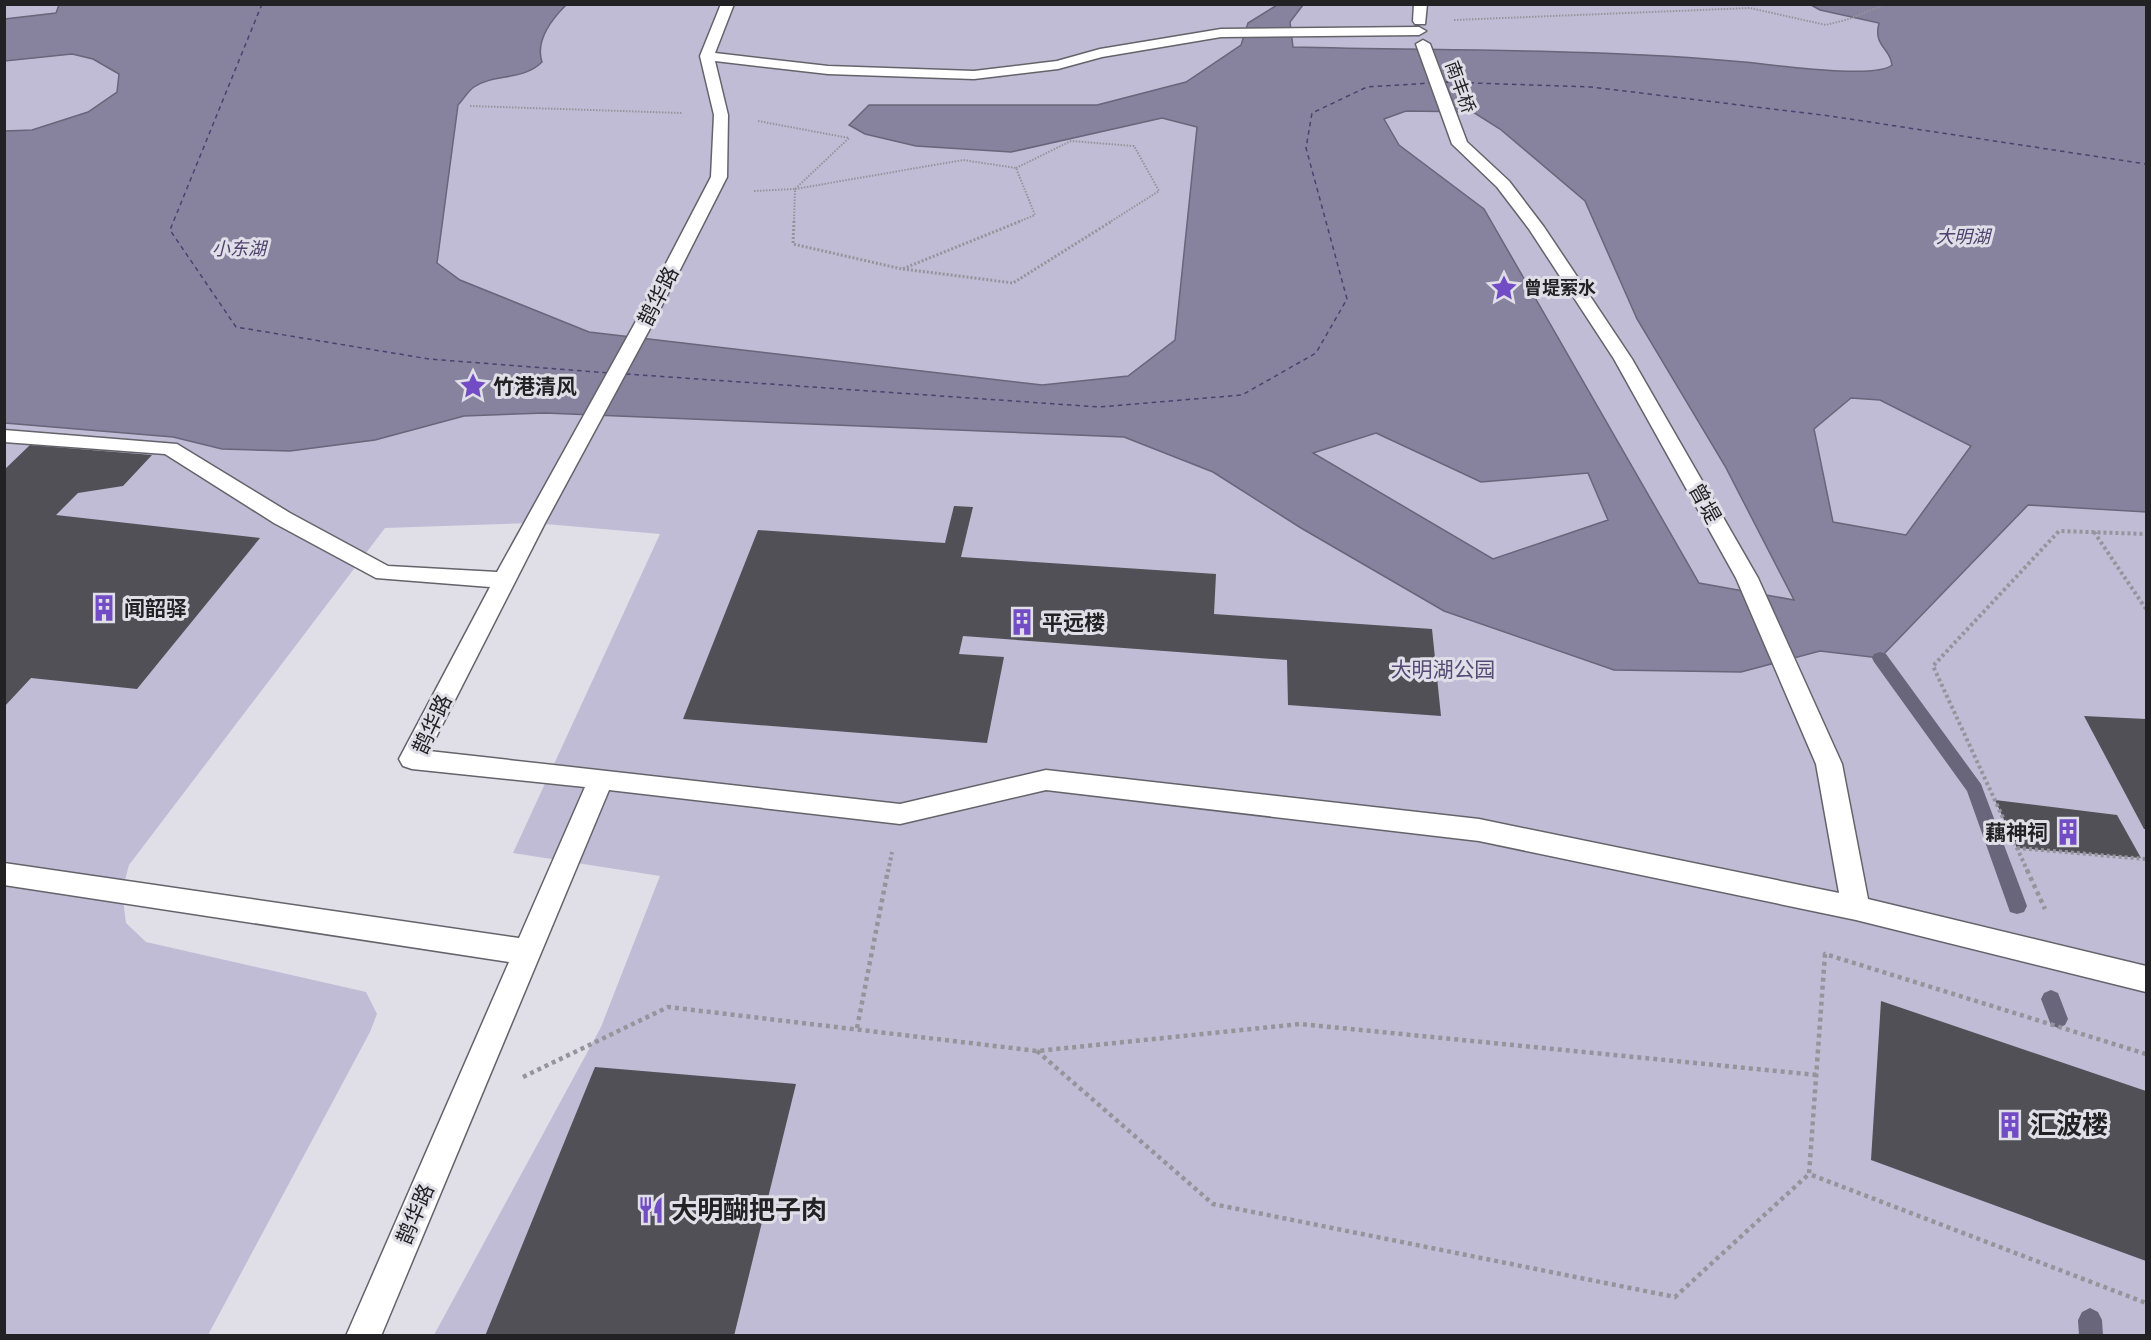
<svg xmlns="http://www.w3.org/2000/svg" width="2151" height="1340" font-family="Arial,'Noto Sans SC',sans-serif">
<rect width="100%" height="100%" fill="#e0dfe8"/>
<!-- green -->
<path fill="#c0bcd5" d="M 5,5 L 2146,5 L 2146,1335 L 434,1335 L 601,1027 L 660,876 L 513,853 L 660,534 L 534,523 L 385,528 L 129,865 L 122,891 L 126,923 L 146,942 L 366,992 L 377,1014 L 370,1032 L 208,1335 L 5,1336 Z"/>
<!-- water -->
<path fill="#87829e" stroke="#69657a" stroke-width="1.5" fill-rule="evenodd" d="M 59,5 L 566,5 C 551,20 535,41 542,62 C 523,81 495,73 474,87 C 468,91 463,100 458,105 L 437,263 L 460,280 L 589,332 L 1042,385 L 1128,376 L 1175,340 L 1197,127 L 1162,118 L 1011,152 L 916,146 L 865,134 L 849,125 L 869,105 L 1097,105 L 1186,82 L 1241,45 L 1248,23 L 1277,5 L 1303,5 L 1290,22 L 1293,47 C 1443,51 1594,48 1744,62 C 1770,64 1875,80 1892,65 C 1890,47 1873,47 1879,23 L 1820,10 L 1811,5 L 2146,5 L 2146,512 L 2028,505 L 1880,658 L 1820,651 L 1741,672 L 1614,670 L 1444,611 L 1301,528 L 1213,472 L 1124,437 L 545,413 L 464,416 L 375,440 L 290,451 L 222,449 L 173,437 L 5,423 L 5,131 L 32,130 L 88,112 L 117,92 L 119,74 L 93,59 L 72,54 L 5,61 L 5,19 L 56,13 ZM 1406,111 L 1473,112 L 1500,129 L 1585,201 L 1637,319 L 1725,466 L 1794,600 L 1699,583 L 1484,209 L 1399,145 L 1384,119 ZM 1851,398 L 1880,400 L 1971,446 L 1906,535 L 1833,522 L 1814,429 ZM 1376,433 L 1481,482 L 1588,473 L 1608,520 L 1493,559 L 1313,453 Z"/>
<g fill="none" stroke-linecap="round" stroke-linejoin="round">
<!-- stream -->
<path fill="#69657a" fill-rule="evenodd" d="M 1880,652 L 1886,654 L 1981,784 L 2027,906 L 2024,912 L 2017,914 L 2010,912 L 1967,791 L 1874,662 L 1872,658 L 1874,654 Z
M 2051,990 L 2058,993 L 2068,1019 L 2065,1025 L 2058,1028 L 2051,1025 L 2041,999 L 2044,993 Z
M 2090,1308 L 2098,1312 L 2102,1320 L 2103,1336 L 2079,1336 L 2078,1320 L 2082,1312 Z"/>
<!-- ferry -->
<path stroke="#4c426e" stroke-width="1.5" stroke-dasharray="4.5 4" stroke-linecap="butt" d="M 262,4 L 170,230 L 236,327 L 429,359 L 609,373
M 1444,82 L 1591,87 L 1830,116 L 2146,164
M 626,374 L 1099,407 L 1242,395 L 1316,353 L 1347,299 L 1306,148 L 1312,113 L 1367,87 L 1430,83"/>
</g>
<!-- building -->
<path fill="#515057" d="M 30,445 L 152,455 L 123,486 L 78,493 L 56,515 L 260,538 L 137,689 L 31,678 L 4,707 L 4,470 Z
M 954,506 L 973,507 L 961,557 L 1216,574 L 1214,614 L 1432,629 L 1441,716 L 1288,705 L 1287,660 L 963,636 L 959,654 L 1004,657 L 987,743 L 683,719 L 758,530 L 945,543 Z
M 2084,716 L 2146,719 L 2146,829 L 2144,829 Z
M 1995,800 L 2117,815 L 2141,858 L 2017,848 Z
M 1881,1001 L 2146,1091 L 2146,1261 L 1871,1160 Z
M 595,1067 L 796,1084 L 734,1336 L 485,1336 Z"/>
<g fill="none" stroke-linecap="round" stroke-linejoin="round">
<defs>
<path id="lane" d="M 721,4 L 734,4 L 715,53 L 828,66 L 974,71 L 1057,61 L 1100,49 L 1221,29 L 1419,27 L 1426,31 L 1419,35 L 1221,37 L 1102,57 L 1058,69 L 974,79 L 828,74 L 715,61 L 728,115 L 727,177 L 653,323 L 545,523 L 429,751 L 900,804 L 1046,770 L 1479,819 L 1839,893 L 1816,764 L 1736,578 L 1614,359 L 1529,229 L 1497,187 L 1452,144 L 1416,44 L 1423,40 L 1430,44 L 1467,142 L 1509,181 L 1544,227 L 1632,359 L 1758,578 L 1842,764 L 1868,899 L 2146,966 L 2146,992 L 1856,920 L 1479,841 L 1046,790 L 900,824 L 609,790 L 381,1336 L 346,1336 L 509,962 L 4,885 L 4,863 L 519,938 L 585,787 L 412,769 L 403,766 L 399,759 L 490,587 L 376,578 L 274,523 L 165,454 L 4,442 L 4,430 L 177,444 L 290,513 L 388,566 L 497,572 L 635,323 L 711,177 L 714,115 L 700,56 Z
M 1414,4 L 1427,4 L 1425,24 L 1415,24 L 1413,21 Z"/>
</defs>
<!-- lane casing -->
<use href="#lane" stroke="#64636a" stroke-width="3"/>
<!-- path-far3 -->
<path stroke="#95949b" stroke-width="2" stroke-dasharray="1.5 1.5" stroke-linecap="butt" d="M 1454,20 L 1750,8 L 1826,25 L 1849,19 L 1886,4
M 470,106 L 682,113
M 758,121 L 849,138 L 795,189
M 1016,168 L 1071,141 L 1134,146 L 1159,191 L 1110,222
M 795,189 L 963,160 L 1016,168 L 1035,215 L 1018,222
M 754,191 L 795,189
M 794,222 L 795,189"/>
<!-- path-far2 -->
<path stroke="#95949b" stroke-width="3" stroke-dasharray="2 2" stroke-linecap="butt" d="M 794,221 L 793,244 L 902,269 L 1021,221
M 903,269 L 1013,283 L 1112,221"/>
<!-- path-far1 -->
<path stroke="#95949b" stroke-width="4" stroke-dasharray="3 3" stroke-linecap="butt" d="M 2094,532 L 2146,609
M 2017,848 L 2146,859
M 888,872 L 892,852
M 2028,872 L 1933,666 L 2059,531 L 2146,534"/>
<!-- path -->
<path stroke="#95949b" stroke-width="4.5" stroke-dasharray="4 4" stroke-linecap="butt" d="M 2027,870 L 2045,909
M 857,1028 L 888,870
M 1037,1051 L 1213,1204 L 1675,1297 L 1809,1174
M 2146,1054 L 1825,954 L 1809,1174 L 2146,1303
M 523,1077 L 668,1007 L 1037,1051 L 1300,1024 L 1817,1075"/>
<!-- lane -->
<use href="#lane" fill="#fff" fill-rule="evenodd"/>
</g>
<!-- icons -->
<defs>
<symbol id="sight-bare" viewBox="-9 -9 18 18"><path d="M0-6L1.8-2.2L6-1.7L2.9 1.2L3.7 5.4L0 3.3L-3.7 5.4L-2.9 1.2L-6-1.7L-1.8-2.2Z" fill="#724cc5" stroke="#e0dfe8" stroke-width="2.5" paint-order="stroke"/></symbol>
<symbol id="building-bare" viewBox="-9 -9 18 18"><path d="M-4-6H4V6H1V3H-1V6H-4ZM-2.5-4.3h1.7v1.8h-1.7ZM.8-4.3h1.7v1.8H.8ZM-2.5-1h1.7V.8h-1.7ZM.8-1h1.7V.8H.8Z" fill="#724cc5" stroke="#e0dfe8" stroke-width="2.5" paint-order="stroke"/></symbol>
<symbol id="restaurant-bare" viewBox="-9 -9 18 18"><path d="M-5-6h1v4h1v-4h1v4h1v-4h1v5L-1.5 .5V6h-2V.5L-5-1ZM5-6V6H3V1.5H1.5Q1.5-4 5-6Z" fill="#724cc5" stroke="#e0dfe8" stroke-width="2.5" paint-order="stroke"/></symbol>
</defs>
<g fill-rule="evenodd">
<use href="#sight-bare" x="1485" y="269" width="38" height="38"/>
<use href="#sight-bare" x="454" y="367" width="38" height="38"/>
<use href="#building-bare" x="85" y="589" width="38" height="38"/>
<use href="#building-bare" x="1003" y="603" width="38" height="38"/>
<use href="#building-bare" x="2049" y="813" width="38" height="38"/>
<use href="#building-bare" x="1991" y="1106" width="38" height="38"/>
<use href="#restaurant-bare" x="632" y="1191" width="38" height="38"/>
</g>
<g text-anchor="middle" dominant-baseline="central" stroke-width="6" stroke-linejoin="round" paint-order="stroke">
<!-- far-street labels -->
<g font-size="18" fill="#222225" stroke="#e0dfe8">
<text transform="translate(1460 87) rotate(70)">南丰桥</text>
</g>
<!-- far-water labels -->
<g font-size="18" font-style="italic" fill="#4c426e" stroke="#e0dfe8">
<text x="1963" y="237">大明湖</text>
<text x="239" y="249">小东湖</text>
</g>
<!-- far-poi labels -->
<g font-size="18" font-weight="bold" fill="#222225" stroke="#e0dfe8" text-anchor="start">
<text x="1524" y="288">曾堤萦水</text>
</g>
<!-- street labels -->
<g font-size="21" fill="#222225" stroke="#e0dfe8">
<text transform="translate(658 296) rotate(-63)">鹊华路</text>
<text transform="translate(1705 503) rotate(61)">曾堤</text>
<text transform="translate(432 724) rotate(-65)">鹊华路</text>
<text transform="translate(415 1214) rotate(-67)">鹊华路</text>
</g>
<!-- poi labels -->
<g font-size="21" font-weight="bold" fill="#222225" stroke="#e0dfe8" text-anchor="start">
<text x="493" y="386">竹港清风</text>
<text x="124" y="608">闻韶驿</text>
<text x="1042" y="622">平远楼</text>
<text x="2048" y="832" text-anchor="end">藕神祠</text>
</g>
<!-- park labels -->
<g font-size="21" fill="#544b77" stroke="#e0dfe8">
<text x="1443" y="669">大明湖公园</text>
</g>
<!-- near-poi labels -->
<g font-size="26" font-weight="bold" fill="#222225" stroke="#e0dfe8" text-anchor="start">
<text x="2030" y="1125">汇波楼</text>
<text x="671" y="1210">大明醐把子肉</text>
</g>
</g>
<!-- border -->
<rect width="2151" height="1340" fill="none" stroke="#222225" stroke-width="12"/>
</svg>
